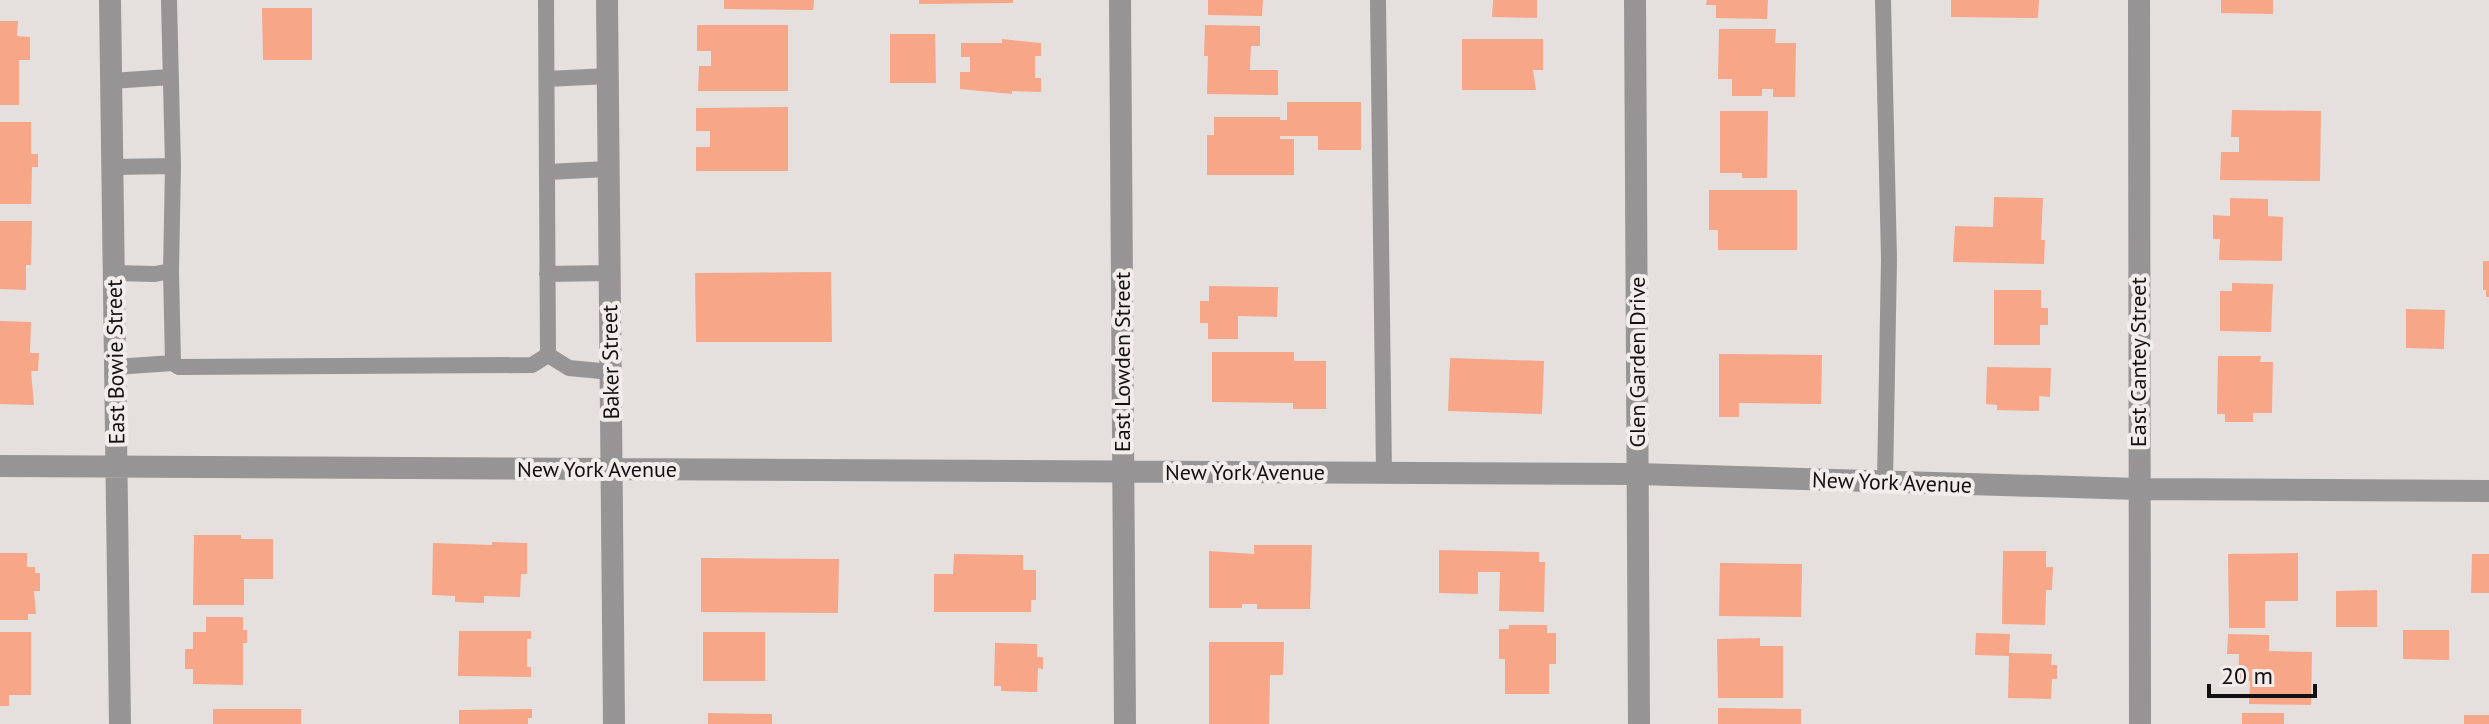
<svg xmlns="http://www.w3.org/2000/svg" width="2489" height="724" font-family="'PT Sans',sans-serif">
<rect width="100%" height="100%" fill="#e5e0de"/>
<!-- building -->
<path fill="#f7a688" d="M 724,0 L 814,0 L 813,10 L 724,9 Z
M 919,0 L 1013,0 L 1013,3 L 919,4 Z
M 1208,0 L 1263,0 L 1262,16 L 1208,15 Z
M 1493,0 L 1537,0 L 1537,18 L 1492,17 Z
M 1707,0 L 1768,0 L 1767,19 L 1716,18 L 1716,5 L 1706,5 Z
M 1951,0 L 2039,0 L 2038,18 L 1951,17 Z
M 2221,0 L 2273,0 L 2273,14 L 2221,13 Z
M 262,8 L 312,8 L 312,60 L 263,60 Z
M 0,21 L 18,21 L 17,36 L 30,37 L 30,60 L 19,60 L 19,105 L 0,105 Z
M 697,25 L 788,25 L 788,91 L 698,91 L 699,66 L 711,66 L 711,51 L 697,51 Z
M 1205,25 L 1260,26 L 1260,46 L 1251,46 L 1250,70 L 1278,70 L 1278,95 L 1207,94 L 1208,56 L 1204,56 Z
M 1719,29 L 1776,29 L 1775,43 L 1796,43 L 1795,97 L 1773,97 L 1773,89 L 1762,89 L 1762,96 L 1732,96 L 1732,79 L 1718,79 Z
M 890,34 L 935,34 L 936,83 L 890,83 Z
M 1002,39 L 1041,43 L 1041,56 L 1035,56 L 1035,78 L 1041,78 L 1041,92 L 1012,91 L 1012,94 L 960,89 L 960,72 L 970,72 L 970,57 L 961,57 L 961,43 L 1002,43 Z
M 1462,39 L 1543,39 L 1543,70 L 1533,70 L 1536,90 L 1462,90 Z
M 1287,102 L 1361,102 L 1361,150 L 1318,150 L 1318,136 L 1280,136 L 1280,139 L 1294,139 L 1294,175 L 1207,175 L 1207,135 L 1214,135 L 1214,117 L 1280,117 L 1280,120 L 1287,120 Z
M 788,107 L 788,171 L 696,171 L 696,147 L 710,147 L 710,131 L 696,131 L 696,108 Z
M 2232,110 L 2321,111 L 2320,181 L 2220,180 L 2221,152 L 2239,152 L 2239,137 L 2231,137 Z
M 1720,111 L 1768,111 L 1767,178 L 1742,178 L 1742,173 L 1720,173 Z
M 0,122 L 31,122 L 31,154 L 38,154 L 38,167 L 32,167 L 31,204 L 0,204 Z
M 1709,190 L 1797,190 L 1797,250 L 1718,250 L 1718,230 L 1709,230 Z
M 1994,197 L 2043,198 L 2041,240 L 2045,240 L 2044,264 L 1953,262 L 1955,226 L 1993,227 Z
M 2230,198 L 2268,199 L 2268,216 L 2283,217 L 2282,261 L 2219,260 L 2220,239 L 2213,239 L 2213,215 L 2230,216 Z
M 0,221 L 32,221 L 31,265 L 26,265 L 26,290 L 0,289 Z
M 2483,261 L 2489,261 L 2489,297 L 2486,297 L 2486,290 L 2483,290 Z
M 831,272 L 832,342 L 696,342 L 695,273 Z
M 2232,283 L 2273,284 L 2271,332 L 2220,331 L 2220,291 L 2232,291 Z
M 1209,286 L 1278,287 L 1277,317 L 1238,316 L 1238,339 L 1208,339 L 1208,323 L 1200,323 L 1200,301 L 1209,301 Z
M 1994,290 L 2041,290 L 2041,308 L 2048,308 L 2048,325 L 2040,325 L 2040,345 L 1994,345 Z
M 2406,309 L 2445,310 L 2444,349 L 2406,348 Z
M 0,321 L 31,322 L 30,353 L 39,353 L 38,371 L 31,371 L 34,405 L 0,404 Z
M 1212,352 L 1294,352 L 1294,361 L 1326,361 L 1326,409 L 1293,409 L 1293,403 L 1212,402 Z
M 1719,354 L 1822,355 L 1821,404 L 1739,403 L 1739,417 L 1719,417 Z
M 2218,356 L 2261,356 L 2260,362 L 2273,362 L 2272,413 L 2253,413 L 2253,422 L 2225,422 L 2225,414 L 2217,414 Z
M 1450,358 L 1544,361 L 1542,414 L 1448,411 Z
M 1987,367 L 2051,368 L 2050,397 L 2039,396 L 2039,411 L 1997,410 L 1997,405 L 1986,404 Z
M 194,535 L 241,535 L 241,539 L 273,539 L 273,579 L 244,579 L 244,605 L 193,605 Z
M 492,542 L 527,543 L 527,574 L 521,574 L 520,597 L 484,596 L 484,603 L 455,602 L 455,596 L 432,595 L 433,543 L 492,545 Z
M 1254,545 L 1312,545 L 1310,609 L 1257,609 L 1257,604 L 1242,604 L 1242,608 L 1209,608 L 1209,551 L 1254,554 Z
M 1439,550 L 1539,552 L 1539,562 L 1545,562 L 1544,612 L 1499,611 L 1500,572 L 1478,572 L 1478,594 L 1439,593 Z
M 2003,551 L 2046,551 L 2046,567 L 2053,567 L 2052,590 L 2046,590 L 2045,625 L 2002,624 Z
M 0,553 L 27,553 L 27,567 L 35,567 L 35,573 L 40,573 L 40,591 L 34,591 L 36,614 L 28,614 L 28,620 L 0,620 Z
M 2298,553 L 2298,601 L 2265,601 L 2265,628 L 2229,628 L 2228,554 Z
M 954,554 L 1023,555 L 1023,570 L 1036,570 L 1036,600 L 1031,600 L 1031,612 L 934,612 L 934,574 L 953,574 Z
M 2472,554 L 2489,554 L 2489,593 L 2471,593 Z
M 701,558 L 839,559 L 838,613 L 701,612 Z
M 1720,563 L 1802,564 L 1801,617 L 1719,616 Z
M 2377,590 L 2377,627 L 2336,627 L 2336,591 Z
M 206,617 L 243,617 L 243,630 L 247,630 L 247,643 L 243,643 L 243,685 L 193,684 L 193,669 L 185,669 L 185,649 L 193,649 L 193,632 L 206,632 Z
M 1509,625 L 1547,625 L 1547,633 L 1556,633 L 1556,664 L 1549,664 L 1549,694 L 1505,694 L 1505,659 L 1499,659 L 1499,629 L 1509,629 Z
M 2403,630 L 2449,630 L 2449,660 L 2403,659 Z
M 459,631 L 531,631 L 531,639 L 527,639 L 527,667 L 531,667 L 531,677 L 458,676 Z
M 0,632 L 31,632 L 31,695 L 9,695 L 9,706 L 0,706 Z
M 703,632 L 765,632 L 765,681 L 703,681 Z
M 1976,633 L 2010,634 L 2009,653 L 2052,654 L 2051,665 L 2057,665 L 2057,679 L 2052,679 L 2051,699 L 2008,698 L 2009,656 L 1975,655 Z
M 2228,634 L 2269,635 L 2269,651 L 2312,652 L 2311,705 L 2249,704 L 2250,681 L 2238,681 L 2239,654 L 2227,654 Z
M 1760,638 L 1760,646 L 1783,646 L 1783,698 L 1718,698 L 1717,639 Z
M 1209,642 L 1284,642 L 1283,675 L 1270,675 L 1269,724 L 1209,724 Z
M 995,643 L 1037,644 L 1037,657 L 1043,657 L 1043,669 L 1038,668 L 1037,692 L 1001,691 L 1001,686 L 994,686 Z
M 1718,708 L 1801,709 L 1801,724 L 1718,724 Z
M 213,709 L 301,709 L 301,724 L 213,724 Z
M 532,709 L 532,718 L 528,718 L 528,724 L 459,724 L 459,710 Z
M 708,713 L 772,714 L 772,724 L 708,724 Z
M 2242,713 L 2284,713 L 2284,724 L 2242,724 Z
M 2464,715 L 2489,715 L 2489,724 L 2464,724 Z"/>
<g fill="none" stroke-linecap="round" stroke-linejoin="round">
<!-- service -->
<path stroke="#969494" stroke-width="16" d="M 169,0 L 173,166 L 171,271 L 173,363 L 179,367 L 532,365 L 548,355 L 546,0
M 1378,0 L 1384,473
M 1883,0 L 1889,259 L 1885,481
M 547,79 L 608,76
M 111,81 L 170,77
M 112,167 L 173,166
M 547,172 L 608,169
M 114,273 L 155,274 L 171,271
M 547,274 L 609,273
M 548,355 L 569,368 L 611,372
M 115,367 L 173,363"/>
<!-- minor -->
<path stroke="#969494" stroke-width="22" d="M 110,0 L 120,724
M 607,0 L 614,724
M 1120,0 L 1125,724
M 2139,0 L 2140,724
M 0,466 L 1638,474 L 2138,489 L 2489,491"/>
<!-- tertiary -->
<path stroke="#969494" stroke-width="22" d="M 1635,0 L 1639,724"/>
</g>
<g text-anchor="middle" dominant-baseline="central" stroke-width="8" stroke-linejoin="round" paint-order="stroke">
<!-- street labels -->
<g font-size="22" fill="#121010" stroke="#f2edeb">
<text transform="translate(115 362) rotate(-91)">East Bowie Street</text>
<text transform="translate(610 362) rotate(-91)">Baker Street</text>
<text transform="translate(1122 362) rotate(-90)">East Lowden Street</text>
<text transform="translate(1637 362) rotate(-90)">Glen Garden Drive</text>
<text transform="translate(2138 362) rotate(-90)">East Cantey Street</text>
<text x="597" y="469">New York Avenue</text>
<text x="1245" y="472">New York Avenue</text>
<text transform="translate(1892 482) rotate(2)">New York Avenue</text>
</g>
</g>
<!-- scale -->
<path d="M2209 684v12h106v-12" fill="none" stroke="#121010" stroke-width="4"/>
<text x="2221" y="684" font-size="24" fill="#121010" stroke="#f2edeb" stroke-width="6" paint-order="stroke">20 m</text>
</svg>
